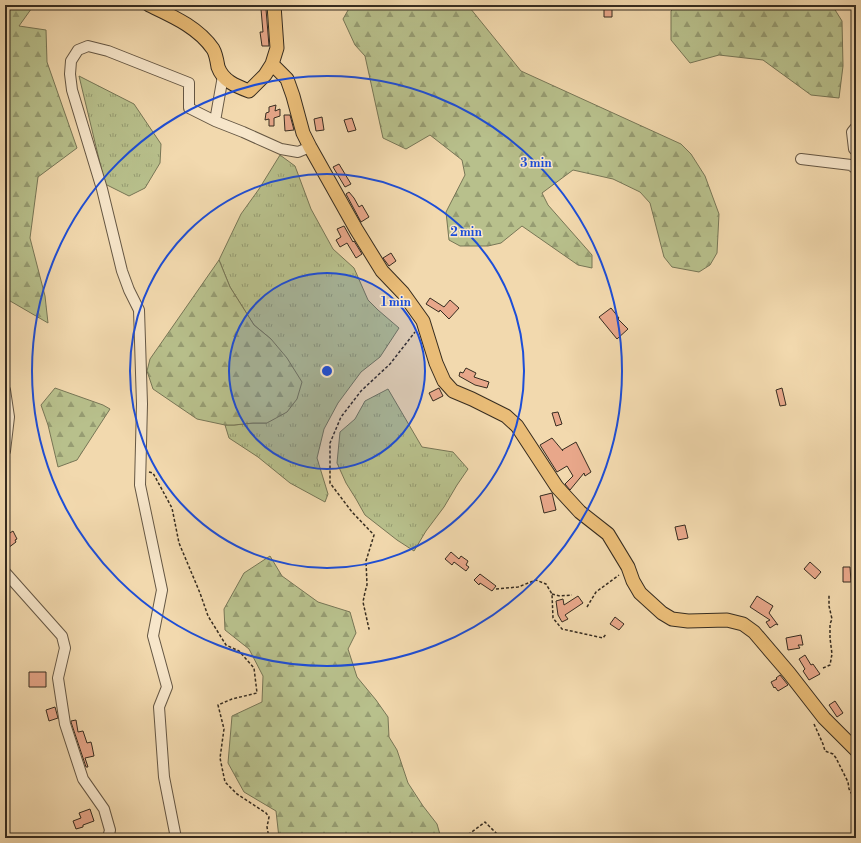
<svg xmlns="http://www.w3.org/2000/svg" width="861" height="843" font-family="'Libre Bodoni',serif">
<defs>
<pattern id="grass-tufts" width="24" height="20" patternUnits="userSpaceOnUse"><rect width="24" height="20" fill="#b8c08c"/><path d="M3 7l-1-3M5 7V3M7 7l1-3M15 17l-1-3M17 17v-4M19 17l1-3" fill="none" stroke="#969c72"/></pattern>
<pattern id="forest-firs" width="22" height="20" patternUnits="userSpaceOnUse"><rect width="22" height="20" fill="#b8c08c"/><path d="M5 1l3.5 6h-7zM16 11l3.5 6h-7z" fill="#969c72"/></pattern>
</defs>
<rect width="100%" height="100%" fill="#f2d9ae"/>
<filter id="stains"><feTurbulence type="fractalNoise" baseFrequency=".005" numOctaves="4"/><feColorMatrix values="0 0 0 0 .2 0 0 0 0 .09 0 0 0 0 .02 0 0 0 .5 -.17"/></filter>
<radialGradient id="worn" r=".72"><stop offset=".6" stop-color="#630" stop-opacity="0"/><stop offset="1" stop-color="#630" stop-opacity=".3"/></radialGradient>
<!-- grass -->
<path fill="url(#grass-tufts)" stroke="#777656" d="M 79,76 L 134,104 L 161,144 L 160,163 L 145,188 L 129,196 L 105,184 Z
M 280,155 L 295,166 L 311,209 L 333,249 L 354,268 L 368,300 L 378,310 L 399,328 L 380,357 L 361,372 L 338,403 L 324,429 L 317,458 L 328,494 L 325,502 L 290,483 L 258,457 L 229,438 L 225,425 L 234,425 L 253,423 L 267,423 L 271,339 L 254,325 L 230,287 L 219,260 L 241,214 L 259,189 Z
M 388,389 L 422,447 L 453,452 L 468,469 L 457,485 L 444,507 L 426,531 L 414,551 L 397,540 L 365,515 L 356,499 L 346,483 L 337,463 L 340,432 L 355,419 L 365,401 Z"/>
<!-- forest -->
<path fill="url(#forest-firs)" stroke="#777656" d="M 5,5 L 34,5 L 19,26 L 46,30 L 47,62 L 77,148 L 38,177 L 30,238 L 45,296 L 48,323 L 5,298 Z
M 351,5 L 471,5 L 470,8 L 521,71 L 681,144 L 691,154 L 705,176 L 719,214 L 717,253 L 710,265 L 699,272 L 672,267 L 664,257 L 650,203 L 640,192 L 613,179 L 573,170 L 542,193 L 548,205 L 592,255 L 592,268 L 578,265 L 522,226 L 501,243 L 488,246 L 460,246 L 449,240 L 446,212 L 465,175 L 462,160 L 430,135 L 406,149 L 383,138 L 365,56 L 355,45 L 343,19 Z
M 677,5 L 832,5 L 842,21 L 843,66 L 839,98 L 811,95 L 763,60 L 719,55 L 690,63 L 671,40 L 671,11 Z
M 219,260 L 230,287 L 254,325 L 271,339 L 287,358 L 302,382 L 297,399 L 287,412 L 267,423 L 253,423 L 234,425 L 225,425 L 197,419 L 153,389 L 147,371 L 150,359 Z
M 55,388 L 103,405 L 110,409 L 77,460 L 58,467 L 48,425 L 41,405 Z
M 270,556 L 282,576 L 318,602 L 350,612 L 356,633 L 348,649 L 357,677 L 376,700 L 388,717 L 389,737 L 397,750 L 408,783 L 423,806 L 437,824 L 441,838 L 279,838 L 276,811 L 244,792 L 228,763 L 232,716 L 262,702 L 263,676 L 249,649 L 225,630 L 224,609 L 244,573 Z"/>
<!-- building -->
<path fill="#e8a78a" stroke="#362c20" d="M 604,6 L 612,6 L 612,17 L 604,17 Z
M 261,9 L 266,9 L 269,46 L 262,46 L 260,32 L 263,32 Z
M 276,105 L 275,111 L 280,109 L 280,116 L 274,118 L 274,126 L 269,126 L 269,119 L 265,120 L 266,113 L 269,112 L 269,107 Z
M 284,115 L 290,115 L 294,130 L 285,131 Z
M 322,117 L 324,130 L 316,131 L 314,119 Z
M 352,118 L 356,130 L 348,132 L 344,120 Z
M 339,164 L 351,184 L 345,187 L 333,167 Z
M 349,192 L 354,198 L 359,207 L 362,205 L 369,217 L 361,222 L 346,194 Z
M 344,226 L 353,242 L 354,241 L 362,254 L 356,258 L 347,243 L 340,247 L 336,240 L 341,237 L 337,229 Z
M 391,253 L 396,261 L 389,266 L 383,258 Z
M 430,298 L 444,307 L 450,300 L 459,308 L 449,319 L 440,310 L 439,312 L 426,304 Z
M 611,308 L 619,318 L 618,319 L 628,329 L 617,339 L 599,317 Z
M 466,368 L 476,373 L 474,377 L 489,382 L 487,388 L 475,385 L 459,376 L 460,372 L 463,373 Z
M 439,388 L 443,396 L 433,401 L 429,393 Z
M 782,388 L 786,405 L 780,406 L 776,390 Z
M 558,412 L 562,424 L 556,426 L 552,413 Z
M 552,438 L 563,451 L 562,450 L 576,442 L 591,472 L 585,476 L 584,473 L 570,490 L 565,484 L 573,476 L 567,466 L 557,472 L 540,445 Z
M 552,493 L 556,510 L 544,513 L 540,496 Z
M 685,525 L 688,538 L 678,540 L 675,527 Z
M 13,531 L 17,539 L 15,540 L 16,542 L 8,548 L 5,544 L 5,536 Z
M 451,552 L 459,559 L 461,556 L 468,561 L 466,565 L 469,567 L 466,571 L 454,562 L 452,565 L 445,559 Z
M 810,562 L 821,572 L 815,579 L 804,569 Z
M 843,567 L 850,567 L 851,582 L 843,582 Z
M 480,574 L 496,586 L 492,591 L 480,583 L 479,585 L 474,580 Z
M 578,596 L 583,603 L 565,615 L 568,619 L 562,622 L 558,615 L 556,601 L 563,599 L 564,605 Z
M 757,596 L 773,606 L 769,613 L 778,625 L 776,624 L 770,628 L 766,622 L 770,620 L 750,607 Z
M 615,617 L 624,624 L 619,630 L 610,624 Z
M 801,635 L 803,645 L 798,645 L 800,648 L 788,650 L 786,638 Z
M 805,655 L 811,665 L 813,664 L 820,674 L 809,680 L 803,671 L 805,669 L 799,659 Z
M 29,672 L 46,672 L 46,687 L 29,687 Z
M 780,675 L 788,685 L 778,691 L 775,687 L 774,688 L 771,682 L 777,679 L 776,678 Z
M 835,701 L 843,713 L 837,717 L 829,705 Z
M 55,707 L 58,718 L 49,721 L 46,710 Z
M 76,720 L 78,732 L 83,731 L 87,743 L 91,742 L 92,746 L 94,756 L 85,758 L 88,767 L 86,767 L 71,722 L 71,721 Z
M 90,809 L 94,821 L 83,825 L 83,827 L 76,829 L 73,821 L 81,818 L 79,813 Z"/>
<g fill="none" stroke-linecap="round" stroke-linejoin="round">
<defs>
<path id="minor" d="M 215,121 L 243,132 L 281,149 L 298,152 L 310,147
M 856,127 L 852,132 L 854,149 L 856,151
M 801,159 L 851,165 L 856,169
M 5,390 L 9,417 L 5,451
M 5,572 L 62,636 L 65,648 L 58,678 L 65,724 L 83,779 L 104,809 L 110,830 L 108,838
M 176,838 L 164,777 L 159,707 L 167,687 L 153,636 L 162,590 L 140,485 L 142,404 L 139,310 L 129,290 L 122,271 L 102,189 L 72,90 L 70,74 L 71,61 L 78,50 L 88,46 L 108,51 L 189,83 L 189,108 L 215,121 L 223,76"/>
<path id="major" d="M 149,5 C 172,16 198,27 213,49 C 216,54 217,61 218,67 C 223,81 236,86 249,91 L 265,75 L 272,64 L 277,48 L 274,5
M 272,64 L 287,79 L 293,96 L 303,133 L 310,147 L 356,229 L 382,271 L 403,293 L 423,321 L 436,363 L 444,381 L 453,391 L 472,399 L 506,416 L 517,426 L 557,487 L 580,512 L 608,534 L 628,567 L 633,581 L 640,593 L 662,613 L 672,619 L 688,621 L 727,620 L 743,624 L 754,632 L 789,673 L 824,718 L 856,750"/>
</defs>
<!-- minor casing -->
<use href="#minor" stroke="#655744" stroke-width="12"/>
<!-- major casing -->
<use href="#major" stroke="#362c20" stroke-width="15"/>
<!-- path -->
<path stroke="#362c20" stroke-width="1.5" stroke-dasharray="3 2" stroke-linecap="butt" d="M 149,472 L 153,473 L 172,508 L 179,543 L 200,593 L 208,616 L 226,645 L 239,651 L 254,668 L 257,693 L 232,699 L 218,705 L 224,729 L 220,758 L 225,782 L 237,794 L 266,813 L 269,817 L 267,827 L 269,838
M 852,588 L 852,593 L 856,594
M 496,589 L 518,587 L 536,580 L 546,584 L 552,594 L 553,618 L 562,629 L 603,638 L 606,634
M 552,594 L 560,596 L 572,595
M 587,607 L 596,592 L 619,575
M 369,628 L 369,629 L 363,602 L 365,592 L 367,585 L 366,561 L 374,535 L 352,512 L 330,483 L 330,443 L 341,417 L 361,391 L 390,364 L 415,332
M 823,668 L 830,665 L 832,654 L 830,638 L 830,624 L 832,619 L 829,606 L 829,594
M 814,724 L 823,744 L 825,751 L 833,754 L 836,758 L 848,782 L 849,789 L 856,802
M 465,838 L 465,837 L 485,822 L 501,838"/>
<!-- minor -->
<use href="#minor" stroke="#f7e6ca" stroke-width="10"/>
<!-- major -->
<use href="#major" stroke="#e9bc77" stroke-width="13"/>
</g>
<!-- distance rings -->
<circle cx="327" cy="371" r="98" fill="#1d4ed8" fill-opacity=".12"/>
<g fill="none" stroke="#1d4ed8" stroke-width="2">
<circle cx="327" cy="371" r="98"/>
<circle cx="327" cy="371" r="197"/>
<circle cx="327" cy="371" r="295"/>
</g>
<circle cx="327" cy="371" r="6" fill="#1d4ed8" stroke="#f7e6ca" stroke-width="2"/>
<g font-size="12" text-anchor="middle" font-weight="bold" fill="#1d4ed8" stroke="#f7e6ca" stroke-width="3" stroke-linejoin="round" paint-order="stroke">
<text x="536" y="167">3 min</text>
<text x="466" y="236">2 min</text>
<text x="396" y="306">1 min</text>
</g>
<!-- margin -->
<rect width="861" height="843" fill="none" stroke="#f2d9ae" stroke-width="20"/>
<rect x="6" y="6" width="849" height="831" fill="none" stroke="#362c20" stroke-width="2"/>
<rect x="10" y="10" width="841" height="823" fill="none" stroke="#362c20"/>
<rect width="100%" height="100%" filter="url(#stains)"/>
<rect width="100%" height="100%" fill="url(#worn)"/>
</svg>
